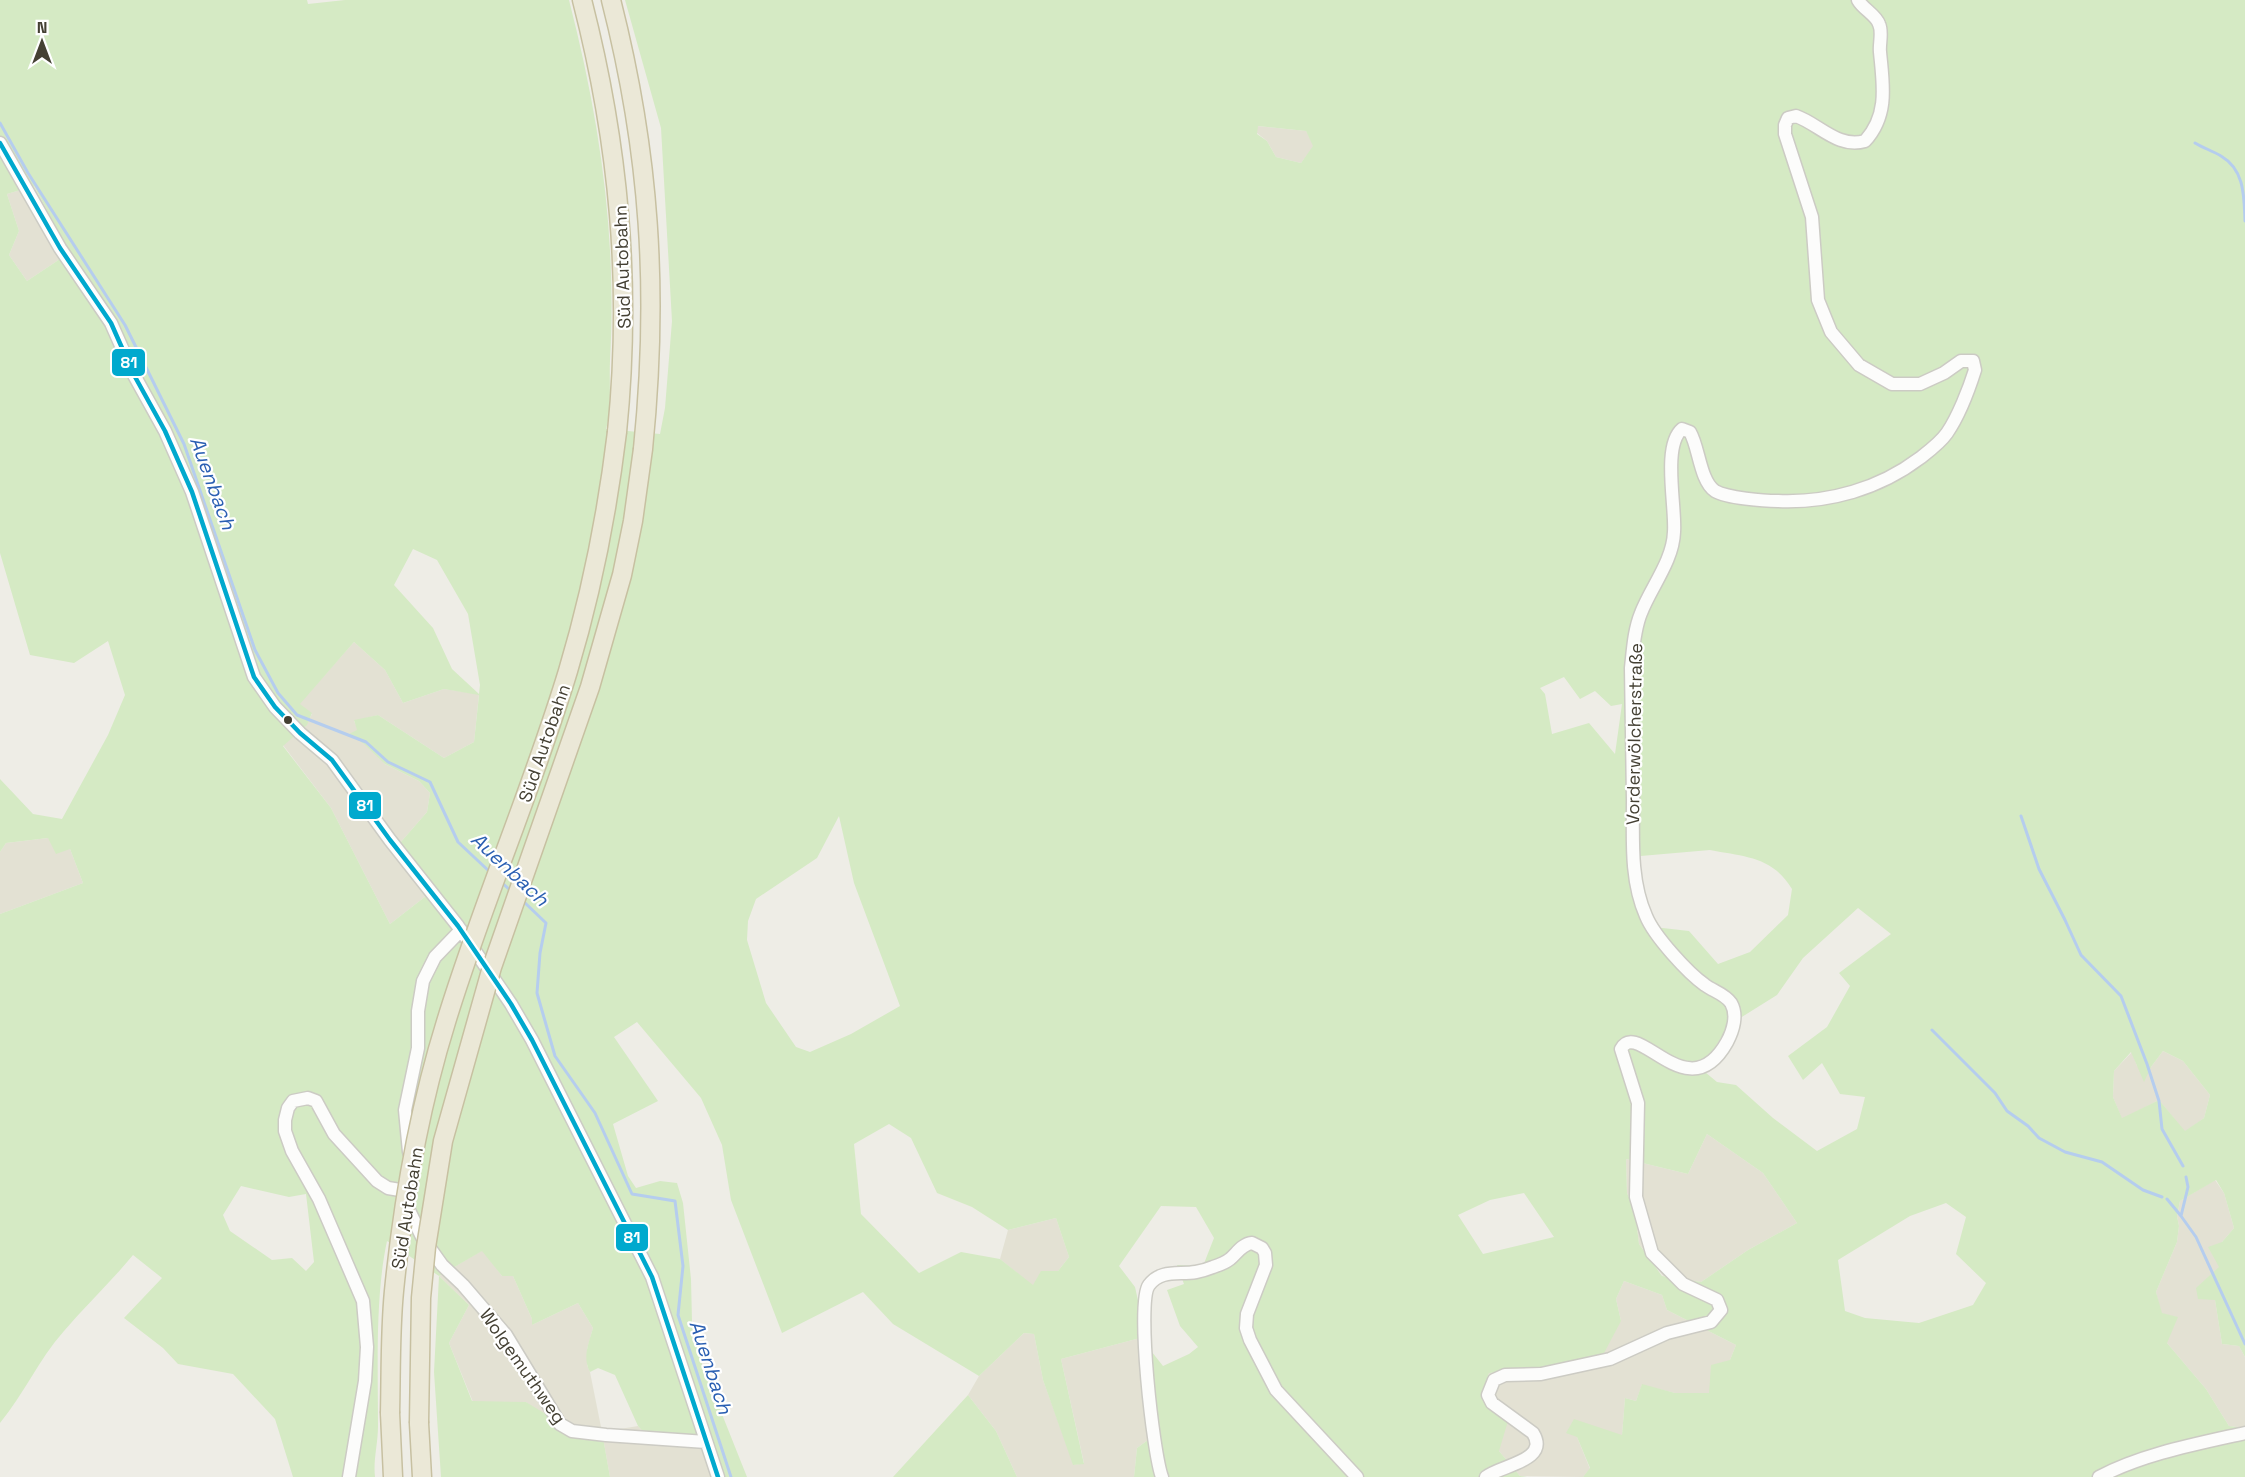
<svg xmlns="http://www.w3.org/2000/svg" width="2245" height="1477" font-family="'Space Grotesk',sans-serif">
<rect width="100%" height="100%" fill="#eeede6"/>
<!-- residential -->
<path fill="#e3e1d3" d="M 1257,126 L 1306,131 L 1314,146 L 1301,163 L 1276,157 L 1267,141 L 1257,133 Z
M 34,186 L 68,249 L 57,261 L 27,281 L 9,255 L 19,231 L 7,194 Z
M 354,642 L 385,670 L 403,703 L 444,689 L 479,694 L 474,742 L 444,758 L 378,715 L 354,721 L 358,730 L 357,738 L 376,753 L 385,764 L 419,781 L 430,793 L 427,812 L 400,843 L 435,889 L 390,924 L 331,808 L 283,745 L 306,725 L 312,714 L 299,704 Z
M 48,838 L 70,849 L 83,883 L 0,914 L 0,852 L 6,843 Z
M 2163,1051 L 2183,1061 L 2210,1095 L 2204,1118 L 2185,1132 L 2159,1100 L 2122,1119 L 2113,1097 L 2114,1071 L 2132,1052 L 2137,1066 L 2151,1067 Z
M 1707,1134 L 1763,1173 L 1797,1223 L 1748,1250 L 1701,1282 L 1663,1276 L 1639,1244 L 1635,1211 L 1627,1193 L 1626,1159 L 1688,1174 Z
M 2215,1180 L 2224,1193 L 2234,1228 L 2222,1242 L 2215,1300 L 2222,1344 L 2239,1346 L 2245,1357 L 2245,1428 L 2229,1426 L 2206,1389 L 2167,1343 L 2156,1292 L 2177,1242 L 2179,1226 L 2177,1216 L 2180,1201 Z
M 1056,1218 L 1069,1257 L 1058,1271 L 1033,1286 L 1000,1259 L 1008,1230 Z
M 483,1250 L 502,1276 L 513,1276 L 532,1319 L 532,1325 L 578,1303 L 593,1328 L 587,1349 L 587,1365 L 590,1372 L 602,1432 L 638,1426 L 645,1434 L 709,1434 L 723,1477 L 610,1477 L 602,1432 L 564,1431 L 526,1402 L 473,1402 L 449,1343 L 469,1305 L 439,1276 Z
M 1624,1281 L 1662,1295 L 1667,1310 L 1736,1345 L 1730,1360 L 1710,1393 L 1675,1393 L 1642,1385 L 1636,1401 L 1625,1398 L 1622,1435 L 1577,1437 L 1590,1469 L 1583,1477 L 1520,1476 L 1499,1451 L 1491,1406 L 1483,1389 L 1489,1373 L 1545,1369 L 1621,1321 L 1616,1299 Z
M 1024,1333 L 1034,1334 L 1043,1380 L 1074,1465 L 1084,1463 L 1061,1359 L 1140,1338 L 1152,1437 L 1137,1448 L 1134,1477 L 1017,1477 L 996,1431 L 968,1395 L 979,1376 Z"/>
<!-- green -->
<path fill="#d5eac4" fill-rule="evenodd" d="M 0,0 L 307,0 L 308,4 L 345,0 L 569,0 C 600,121 617,236 610,361 C 609,383 612,409 606,429 L 660,434 L 665,408 L 672,321 L 661,128 L 625,0 L 2245,0 L 2245,1357 L 2239,1346 L 2222,1344 L 2215,1300 L 2198,1299 L 2196,1288 L 2219,1267 L 2208,1247 L 2222,1242 L 2234,1228 L 2224,1193 L 2216,1180 L 2180,1201 L 2177,1216 L 2179,1226 L 2177,1242 L 2156,1292 L 2162,1313 L 2178,1317 L 2167,1343 L 2206,1389 L 2229,1426 L 2245,1428 L 2245,1477 L 1583,1477 L 1590,1468 L 1577,1437 L 1566,1433 L 1574,1419 L 1622,1435 L 1625,1398 L 1636,1401 L 1642,1384 L 1675,1393 L 1709,1393 L 1711,1365 L 1730,1360 L 1736,1345 L 1667,1310 L 1662,1295 L 1624,1281 L 1616,1299 L 1621,1321 L 1603,1355 L 1545,1369 L 1489,1373 L 1483,1390 L 1491,1406 L 1508,1421 L 1499,1451 L 1520,1476 L 1527,1477 L 1134,1477 L 1137,1448 L 1152,1437 L 1144,1342 L 1163,1366 L 1189,1354 L 1198,1347 L 1180,1326 L 1167,1290 L 1184,1284 L 1177,1265 L 1203,1266 L 1214,1238 L 1196,1207 L 1161,1206 L 1119,1266 L 1135,1287 L 1139,1305 L 1140,1338 L 1061,1359 L 1084,1464 L 1073,1465 L 1043,1380 L 1034,1334 L 1024,1333 L 979,1376 L 893,1324 L 863,1292 L 782,1333 L 731,1200 L 722,1145 L 701,1098 L 637,1022 L 614,1037 L 658,1101 L 613,1124 L 628,1176 L 636,1188 L 660,1181 L 677,1183 L 683,1203 L 691,1279 L 692,1322 L 702,1364 L 747,1477 L 723,1477 L 709,1434 L 688,1437 L 645,1434 L 638,1426 L 615,1375 L 598,1368 L 590,1372 C 582,1358 589,1342 593,1328 L 578,1303 L 532,1325 L 532,1319 L 513,1276 L 502,1276 L 482,1251 L 439,1276 L 469,1305 L 449,1343 L 472,1401 L 526,1402 L 544,1413 L 564,1431 L 602,1432 L 610,1477 L 441,1477 L 434,1372 L 439,1276 L 387,1241 C 375,1296 378,1369 378,1426 C 378,1444 373,1460 375,1477 L 293,1477 L 275,1419 L 233,1374 L 178,1364 L 163,1348 L 124,1318 L 162,1278 L 133,1255 C 111,1282 86,1305 64,1331 C 39,1359 24,1394 0,1423 L 0,914 L 83,883 L 70,849 L 56,854 L 48,838 L 6,843 L 0,852 L 0,779 L 33,814 L 62,819 L 108,735 L 125,695 L 108,641 L 74,663 L 30,655 L 0,553 ZM 1258,126 L 1306,131 L 1313,146 L 1301,163 L 1276,157 L 1267,141 L 1257,134 ZM 34,186 L 68,249 L 57,261 L 27,281 L 9,255 L 19,231 L 7,194 ZM 413,549 L 437,560 L 468,614 L 480,685 L 479,694 L 452,669 L 433,628 L 394,585 ZM 354,642 L 385,670 L 403,703 L 444,689 L 479,695 L 474,742 L 444,758 L 378,715 L 354,720 L 357,730 L 349,734 L 364,744 L 385,764 L 419,781 L 430,793 L 427,812 L 400,843 L 435,889 L 390,924 L 331,808 L 283,746 L 307,725 L 312,713 L 300,704 ZM 1564,677 L 1580,699 L 1595,691 L 1611,706 L 1622,704 L 1615,754 L 1589,723 L 1552,734 L 1545,694 L 1540,688 ZM 839,816 L 854,883 L 900,1006 L 851,1034 L 810,1052 L 796,1047 L 766,1003 L 747,940 L 748,921 L 756,899 L 817,858 ZM 1710,850 C 1745,857 1772,856 1792,889 L 1788,915 L 1750,952 L 1718,964 L 1689,931 L 1645,926 L 1630,890 L 1629,857 ZM 1858,908 L 1891,934 L 1839,973 L 1850,986 L 1827,1027 L 1788,1056 L 1803,1080 L 1822,1063 L 1840,1094 L 1865,1097 L 1857,1129 L 1817,1151 L 1773,1118 L 1736,1085 L 1717,1082 L 1693,1062 L 1709,1057 L 1729,1025 L 1777,995 L 1803,958 ZM 2163,1051 L 2183,1061 L 2210,1095 L 2204,1118 L 2185,1131 L 2159,1100 L 2122,1118 L 2113,1097 L 2114,1071 L 2131,1052 L 2144,1082 L 2151,1067 ZM 889,1124 L 911,1138 L 937,1193 L 972,1207 L 1008,1230 L 1056,1218 L 1069,1257 L 1058,1271 L 1041,1271 L 1033,1285 L 1000,1259 L 961,1252 L 919,1273 L 861,1214 L 854,1144 ZM 1707,1134 L 1763,1173 L 1797,1223 L 1748,1250 L 1701,1282 L 1662,1276 L 1639,1244 L 1635,1211 L 1627,1193 L 1626,1159 L 1688,1174 ZM 241,1186 L 289,1197 L 306,1194 L 314,1262 L 306,1271 L 292,1258 L 272,1260 L 230,1231 L 223,1215 ZM 1524,1193 L 1554,1237 L 1483,1254 L 1458,1215 L 1490,1200 ZM 1946,1203 L 1966,1217 L 1956,1254 L 1986,1283 L 1973,1305 L 1919,1323 L 1865,1318 L 1845,1311 L 1838,1260 L 1910,1216 Z
M 968,1395 L 996,1431 L 1017,1477 L 893,1477 Z"/>
<g fill="none" stroke-linecap="round" stroke-linejoin="round">
<!-- stream -->
<path stroke="#b5cdee" stroke-width="3" d="M 0,123 L 28,173 L 125,325 L 184,444 L 255,650 L 278,693 L 297,715 L 366,742 L 388,762 L 430,782 L 458,842 L 491,873
M 2195,143 C 2203,148 2213,151 2221,156 C 2245,170 2244,197 2245,221
M 2021,816 L 2039,869 L 2065,920 L 2081,955 L 2121,996 L 2147,1064 L 2159,1101 L 2162,1129 L 2183,1166
M 500,881 L 511,891
M 523,901 L 546,923 L 540,953 L 537,993 L 555,1056 L 595,1113 L 632,1194 L 675,1201 L 683,1266 L 678,1315 L 731,1477
M 1932,1030 L 1995,1093 L 2007,1111 L 2028,1126 L 2039,1138 L 2065,1152 L 2102,1162 L 2143,1190 L 2162,1197
M 2186,1177 L 2188,1187 L 2181,1216 L 2196,1237 L 2245,1344
M 2167,1199 L 2181,1216"/>
<defs>
<path id="minor" d="M 0,143 L 60,248 L 111,323 L 134,375 L 165,431 L 192,492 L 254,677 L 275,707 L 300,733 L 332,760 L 390,840 L 458,926 L 511,1004 L 532,1040 L 652,1277 L 718,1477
M 409,1152 L 405,1110 L 418,1048 L 418,1011 L 423,981 L 435,957 L 461,930
M 405,1202 L 422,1237 L 442,1265 L 463,1285 L 506,1335 L 560,1424 L 572,1431 L 606,1435 L 706,1442
M 349,1477 L 365,1381 L 367,1347 L 363,1301 L 319,1199 L 292,1151 L 285,1131 L 285,1120 L 288,1108 L 293,1101 L 308,1098 L 316,1101 L 334,1134 L 377,1181 L 388,1188 L 400,1190
M 1162,1477 C 1153,1453 1136,1302 1149,1285 C 1161,1269 1179,1275 1196,1272 C 1202,1271 1208,1269 1213,1267 C 1219,1265 1225,1263 1230,1259 C 1237,1253 1242,1244 1252,1243 L 1262,1248 L 1265,1253 L 1266,1265 L 1247,1314 L 1246,1328 L 1250,1340 L 1276,1390 L 1357,1477
M 1486,1477 C 1501,1465 1550,1461 1533,1433 L 1492,1403 L 1488,1395 L 1494,1380 L 1505,1375 L 1541,1374 L 1610,1359 L 1667,1333 L 1711,1322 L 1721,1310 L 1717,1300 L 1683,1284 L 1652,1253 L 1636,1197 L 1638,1103 L 1621,1049 C 1638,1017 1688,1112 1727,1042 C 1733,1031 1738,1015 1731,1003 C 1725,994 1713,991 1705,985 C 1688,973 1654,936 1646,916 C 1630,880 1633,839 1633,800 C 1632,756 1632,712 1631,668 C 1633,650 1634,630 1641,613 C 1651,587 1673,561 1674,532 C 1676,507 1662,446 1682,429 L 1690,432 C 1699,447 1700,481 1715,491 C 1727,498 1764,501 1778,501 C 1829,503 1879,489 1920,458 C 1929,451 1940,443 1947,433 C 1958,417 1969,389 1975,370 L 1973,361 L 1961,361 L 1944,373 L 1920,384 L 1892,384 L 1859,365 L 1831,332 L 1818,300 L 1812,217 L 1785,134 L 1785,125 L 1788,118 L 1796,116 C 1819,124 1838,149 1865,141 C 1889,115 1883,84 1880,52 C 1879,44 1883,32 1879,24 C 1876,15 1863,9 1858,0
M 2099,1477 C 2143,1454 2196,1444 2245,1433"/>
<path id="highway" d="M 582,0 C 619,144 632,284 617,432
M 611,0 C 650,153 659,292 643,449
M 390,1413 L 393,1477
M 419,1423 L 422,1477"/>
</defs>
<!-- minor casing -->
<use href="#minor" stroke="#cccbc4" stroke-width="15"/>
<!-- highway casing -->
<use href="#highway" stroke="#c7c0a1" stroke-width="21"/>
<!-- minor -->
<use href="#minor" stroke="#fcfcfb" stroke-width="12"/>
<!-- highway -->
<use href="#highway" stroke="#ebe8d7" stroke-width="18"/>
<defs>
<path id="highway-bridge" d="M 390,1413 C 391,1373 390,1332 394,1291 C 403,1201 419,1109 446,1022 C 482,904 532,790 568,671 C 592,591 607,515 617,432
M 419,1423 L 421,1298 L 426,1247 L 443,1141 L 492,967 L 590,687 L 622,575 L 633,521 L 643,449"/>
</defs>
<!-- highway-bridge casing -->
<use href="#highway-bridge" stroke="#c7c0a1" stroke-width="21" stroke-linecap="butt"/>
<!-- highway-bridge -->
<use href="#highway-bridge" stroke="#ebe8d7" stroke-width="18"/>
<defs>
<path id="bus-1" d="M 0,143 L 60,248 L 111,323 L 134,375 L 165,431 L 192,492 L 254,677 L 275,707 L 300,733 L 332,760 L 390,840 L 458,926 L 511,1004 L 532,1040 L 652,1277 L 718,1477"/>
</defs>
<!-- bus-1 casing -->
<use href="#bus-1" stroke="#fff" stroke-width="9"/>
<!-- bus-1 -->
<use href="#bus-1" stroke="#00a9ce" stroke-width="4.5"/>
</g>
<!-- markers -->
<circle fill="#444033" stroke="#fff" stroke-width="2" cx="288" cy="720" r="5"/>
<g text-anchor="middle" dominant-baseline="central" stroke-width="4.5" stroke-linejoin="round" paint-order="stroke">
<!-- street labels -->
<g font-size="18" fill="#444033" stroke="#fff">
<text transform="translate(622 267) rotate(-92)">Süd Autobahn</text>
<text transform="translate(1634 734) rotate(-89)">Vorderwölcherstraße</text>
<text transform="translate(544 743) rotate(-71)">Süd Autobahn</text>
<text transform="translate(407 1208) rotate(-81)">Süd Autobahn</text>
<text transform="translate(523 1366) rotate(55)">Wolgemuthweg</text>
</g>
<!-- water labels -->
<g font-size="20" font-style="italic" fill="#2a5fb2" stroke="#fff">
<text transform="translate(213 483) rotate(70)">Auenbach</text>
<text transform="translate(510 869) rotate(43)">Auenbach</text>
<text transform="translate(711 1367) rotate(72)">Auenbach</text>
</g>
</g>
<g stroke="#fff" stroke-width="2">
<rect x="111" y="348" width="35" height="29" rx="6" fill="#00a9ce"/>
<rect x="348" y="791" width="34" height="29" rx="6" fill="#00a9ce"/>
<rect x="615" y="1223" width="34" height="29" rx="6" fill="#00a9ce"/>
</g>
<g font-size="16" text-anchor="middle" font-weight="bold" fill="#fff">
<text x="129" y="368">81</text>
<text x="365" y="811">81</text>
<text x="632" y="1243">81</text>
</g>
<!-- north arrow -->
<g transform="translate(42 42)" stroke="#ffffff" stroke-width="4.5" paint-order="stroke">
<path d="M0-4.5L10 22L0 15L-10 22Z" fill="#444033"/>
<text y="-9" font-size="16" font-weight="bold" text-anchor="middle" fill="#444033">N</text>
</g>
</svg>
